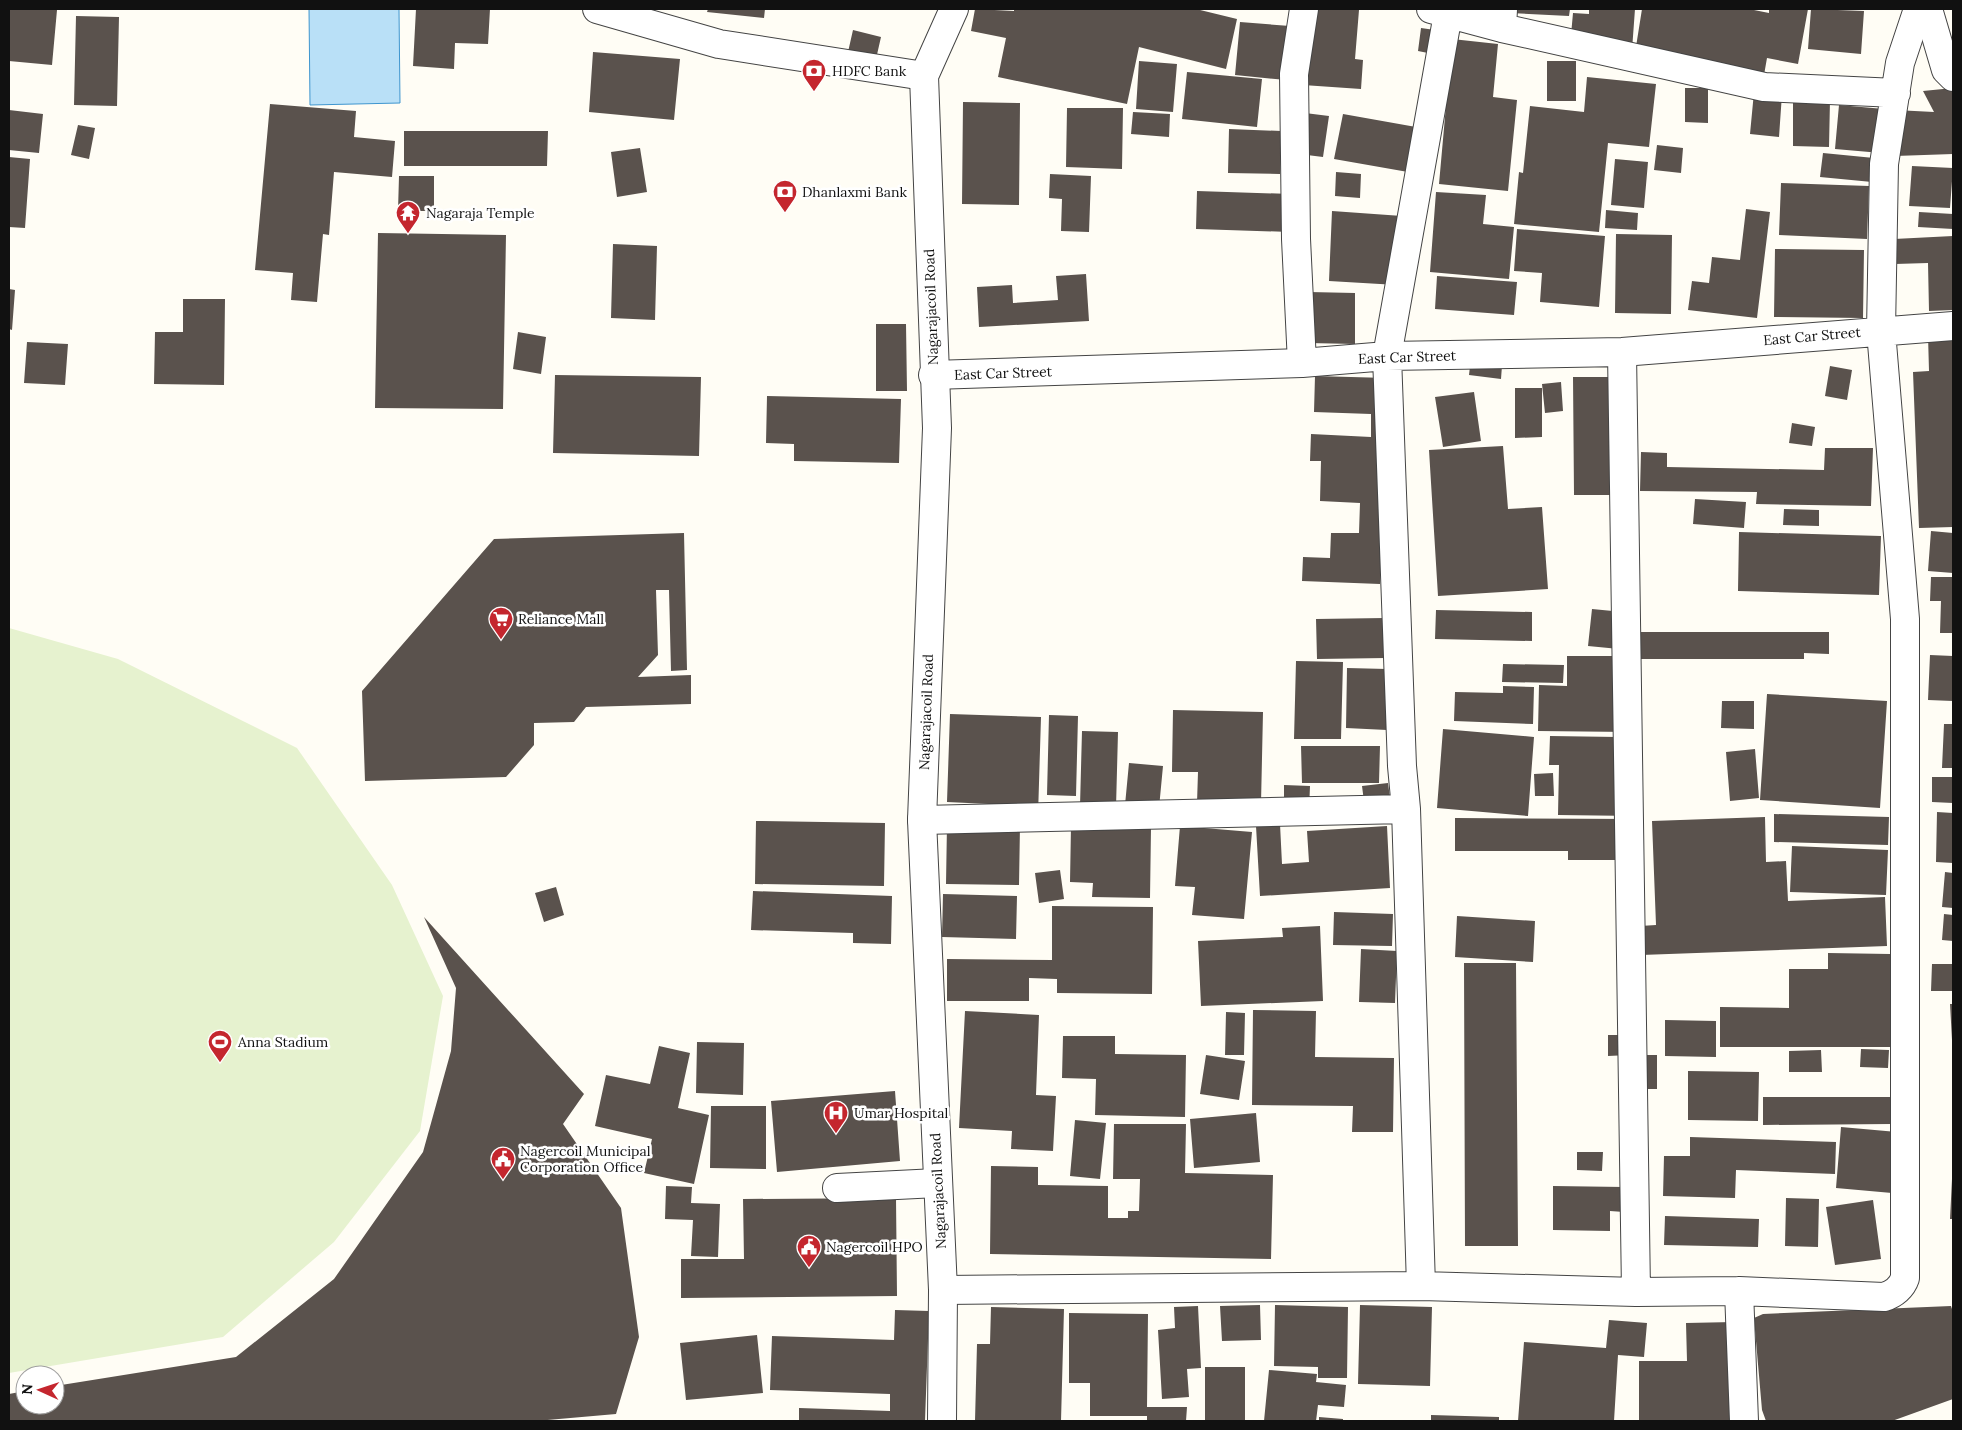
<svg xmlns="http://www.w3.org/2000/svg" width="1962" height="1430" font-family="Lora,serif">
<rect width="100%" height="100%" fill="#fffdf5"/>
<!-- pitch -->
<path fill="#e6f2cf" d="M 9,628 L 118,659 L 297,748 L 392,885 L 443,996 L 420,1131 L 334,1242 L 223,1337 L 9,1373 Z"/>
<!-- water -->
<path fill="#b9e0f7" stroke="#3f96cf" d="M 309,9 L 399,9 L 400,103 L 310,105 Z"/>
<!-- building -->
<path fill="#5a524d" d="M 9,9 L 57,10 L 52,65 L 9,61 Z
M 416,9 L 490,9 L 488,44 L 455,43 L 454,69 L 413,66 Z
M 708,9 L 765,9 L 764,18 L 707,12 Z
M 975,9 L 1014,11 L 1014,9 L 1196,9 L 1237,19 L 1226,69 L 1139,47 L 1127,104 L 998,77 L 1006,38 L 971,31 Z
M 1309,9 L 1359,10 L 1355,59 L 1363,60 L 1361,89 L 1303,85 Z
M 1510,9 L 1570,9 L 1569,16 L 1510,13 Z
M 1589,9 L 1635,9 L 1632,50 L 1570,46 L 1573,13 L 1589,14 Z
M 1642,9 L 1749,9 L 1769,13 L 1769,9 L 1808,9 L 1798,64 L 1767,58 L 1764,75 L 1635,53 Z
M 1811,9 L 1864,11 L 1861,54 L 1808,49 Z
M 76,16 L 119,17 L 117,106 L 74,105 Z
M 1240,22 L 1290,26 L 1286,80 L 1235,75 Z
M 1421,28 L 1442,31 L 1438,55 L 1418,51 Z
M 853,30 L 881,37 L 876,59 L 848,52 Z
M 1452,39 L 1498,44 L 1493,97 L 1517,100 L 1508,191 L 1439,184 Z
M 593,52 L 680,59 L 674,120 L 589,112 Z
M 1139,61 L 1177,64 L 1173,112 L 1136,109 Z
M 1547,61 L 1576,61 L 1576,101 L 1547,101 Z
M 1187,72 L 1262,79 L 1257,127 L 1182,119 Z
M 1587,77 L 1656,84 L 1649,147 L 1608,143 L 1599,232 L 1514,224 L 1519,172 L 1523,173 L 1530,106 L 1584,112 Z
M 1685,88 L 1708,88 L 1708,123 L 1685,122 Z
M 1953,88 L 1953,154 L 1895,156 L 1895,110 L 1934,112 L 1923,91 Z
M 1754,92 L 1782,94 L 1779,137 L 1750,134 Z
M 1793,99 L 1830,100 L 1829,147 L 1793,146 Z
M 963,102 L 1020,103 L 1019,205 L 962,204 Z
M 270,104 L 356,111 L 354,137 L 395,141 L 392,177 L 334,172 L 329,235 L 323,234 L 317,302 L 291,300 L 293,273 L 255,270 Z
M 1839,105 L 1884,109 L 1881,153 L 1835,149 Z
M 1067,108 L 1123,108 L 1122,169 L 1066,167 Z
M 9,110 L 43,114 L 39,153 L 9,150 Z
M 1133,112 L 1170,114 L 1169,137 L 1131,134 Z
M 1305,113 L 1329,116 L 1323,157 L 1299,154 Z
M 1343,114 L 1416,127 L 1408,172 L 1334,159 Z
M 78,125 L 95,128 L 89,159 L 71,155 Z
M 1229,129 L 1281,131 L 1280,174 L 1228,173 Z
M 404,131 L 548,131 L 547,166 L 404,166 Z
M 1657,145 L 1683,148 L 1681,173 L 1654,170 Z
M 640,148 L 647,192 L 617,197 L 611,152 Z
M 1823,153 L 1874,158 L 1872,182 L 1820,177 Z
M 9,157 L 30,159 L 25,228 L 9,227 Z
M 1615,159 L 1648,162 L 1644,208 L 1611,205 Z
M 1912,166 L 1953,168 L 1950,208 L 1909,206 Z
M 1336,172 L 1361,174 L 1360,198 L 1335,196 Z
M 1050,174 L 1091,176 L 1089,232 L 1061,231 L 1062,199 L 1049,198 Z
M 399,176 L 434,176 L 434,211 L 398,211 Z
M 1781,183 L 1869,186 L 1867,239 L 1779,235 Z
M 1197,191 L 1291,194 L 1290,232 L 1196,229 Z
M 1436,192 L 1486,195 L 1483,224 L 1514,227 L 1509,279 L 1430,272 Z
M 1746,209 L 1770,212 L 1757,318 L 1688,310 L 1692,281 L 1709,283 L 1712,257 L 1740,260 Z
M 1606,210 L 1638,213 L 1637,230 L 1605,228 Z
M 1332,211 L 1402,216 L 1397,285 L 1329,281 Z
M 1919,212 L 1953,214 L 1953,229 L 1918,227 Z
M 1517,229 L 1605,236 L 1599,307 L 1540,302 L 1542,273 L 1514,271 Z
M 378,233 L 506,235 L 503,409 L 375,408 Z
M 1616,234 L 1672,235 L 1671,314 L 1615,313 Z
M 1953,236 L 1953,310 L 1929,311 L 1928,263 L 1895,264 L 1894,239 Z
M 613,244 L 657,246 L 655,320 L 611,318 Z
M 1775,249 L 1864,250 L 1863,318 L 1774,317 Z
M 1086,274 L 1089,321 L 979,327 L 977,287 L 1012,285 L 1013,303 L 1058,300 L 1056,276 Z
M 1437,276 L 1517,282 L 1514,315 L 1435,309 Z
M 9,289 L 15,290 L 12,330 L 9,329 Z
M 1309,292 L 1355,293 L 1355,344 L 1308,343 Z
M 183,299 L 225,299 L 224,385 L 154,384 L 155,332 L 183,332 Z
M 876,324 L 906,324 L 907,391 L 876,391 Z
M 518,332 L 546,337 L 541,374 L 513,369 Z
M 1953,334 L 1953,527 L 1919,528 L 1913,372 L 1929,371 L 1928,335 Z
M 27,342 L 68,344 L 65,385 L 24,383 Z
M 1472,349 L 1503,352 L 1501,379 L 1469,375 Z
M 1830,366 L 1852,370 L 1847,400 L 1825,396 Z
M 555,375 L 701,377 L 699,456 L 553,453 Z
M 1315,376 L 1387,378 L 1380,584 L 1302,581 L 1303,557 L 1330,558 L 1331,533 L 1359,533 L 1360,503 L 1320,501 L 1321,461 L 1310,461 L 1311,434 L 1371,437 L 1371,414 L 1314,412 Z
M 1573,377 L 1610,377 L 1611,495 L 1574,495 Z
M 1561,382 L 1563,411 L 1545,413 L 1542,384 Z
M 1515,388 L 1542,388 L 1542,437 L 1515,438 Z
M 1474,392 L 1481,441 L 1443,447 L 1435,397 Z
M 767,396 L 901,399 L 899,463 L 794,461 L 794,444 L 766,443 Z
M 1792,423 L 1815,427 L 1812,446 L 1789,443 Z
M 1503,446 L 1508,509 L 1542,507 L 1548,589 L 1438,596 L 1429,450 Z
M 1825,448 L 1873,448 L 1871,506 L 1756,504 L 1757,492 L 1640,491 L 1641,452 L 1667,453 L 1667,467 L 1824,470 Z
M 1695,499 L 1746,502 L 1744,528 L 1693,524 Z
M 1784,509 L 1819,510 L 1819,526 L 1783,525 Z
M 1931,531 L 1953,533 L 1953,573 L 1928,571 Z
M 1739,532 L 1881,536 L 1879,595 L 1738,591 Z
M 684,533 L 687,670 L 671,671 L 669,590 L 656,590 L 658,655 L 638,677 L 691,675 L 691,704 L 586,707 L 574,722 L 534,723 L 534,745 L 506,777 L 365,781 L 362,691 L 494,539 Z
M 1931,577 L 1953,577 L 1953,633 L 1940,633 L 1941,601 L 1930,601 Z
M 1592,609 L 1623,612 L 1619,649 L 1588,646 Z
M 1436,610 L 1532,612 L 1532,641 L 1435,639 Z
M 1385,618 L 1386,658 L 1317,659 L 1316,619 Z
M 1641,632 L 1829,632 L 1829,654 L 1804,653 L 1804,659 L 1641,659 Z
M 1930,655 L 1953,656 L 1953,701 L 1928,700 Z
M 1567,656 L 1630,656 L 1629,732 L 1538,731 L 1539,685 L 1567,686 Z
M 1296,661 L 1343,662 L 1341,739 L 1294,739 Z
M 1503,664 L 1564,665 L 1563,683 L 1502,682 Z
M 1347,668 L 1387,669 L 1387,730 L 1346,728 Z
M 1503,686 L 1534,687 L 1533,724 L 1454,721 L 1455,692 L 1503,693 Z
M 1767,694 L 1887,701 L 1880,808 L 1760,800 Z
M 1722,701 L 1754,701 L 1754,729 L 1721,728 Z
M 1173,710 L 1263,712 L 1261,804 L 1197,803 L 1198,772 L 1172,772 Z
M 950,714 L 1041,717 L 1038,816 L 1010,805 L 947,802 Z
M 1049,715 L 1078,716 L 1076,796 L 1047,795 Z
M 1944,724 L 1953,724 L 1953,768 L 1942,768 Z
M 1443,729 L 1534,737 L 1528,816 L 1437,808 Z
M 1082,731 L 1118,732 L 1116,808 L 1080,806 Z
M 1550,736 L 1618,737 L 1637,816 L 1558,815 L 1559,765 L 1549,765 Z
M 1301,746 L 1380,746 L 1379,783 L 1302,783 Z
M 1755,749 L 1759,798 L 1730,801 L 1726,752 Z
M 1129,763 L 1163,766 L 1159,808 L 1125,805 Z
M 1553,773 L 1554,796 L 1535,796 L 1534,774 Z
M 1932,777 L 1953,777 L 1953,803 L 1932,802 Z
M 1388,783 L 1391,805 L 1365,809 L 1362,786 Z
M 1284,785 L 1310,786 L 1309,810 L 1284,809 Z
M 1937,812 L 1953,813 L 1953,863 L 1936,862 Z
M 1774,814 L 1889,817 L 1888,845 L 1774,842 Z
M 1765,817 L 1766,862 L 1786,861 L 1788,901 L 1885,897 L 1887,946 L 1641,955 L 1640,926 L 1656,925 L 1652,821 Z
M 1455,818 L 1636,819 L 1636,860 L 1568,860 L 1568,851 L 1455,851 Z
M 756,821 L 885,823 L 884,886 L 755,884 Z
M 947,824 L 1020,825 L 1019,885 L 946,884 Z
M 1280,824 L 1282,864 L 1309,862 L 1307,831 L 1387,826 L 1390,888 L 1260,896 L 1256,826 Z
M 1071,826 L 1151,828 L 1150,898 L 1092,897 L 1093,883 L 1070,882 Z
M 1180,826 L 1252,832 L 1244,919 L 1192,915 L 1195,887 L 1175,886 Z
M 1792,846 L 1888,850 L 1886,895 L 1790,892 Z
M 1060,870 L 1064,899 L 1039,903 L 1035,873 Z
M 1945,872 L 1953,873 L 1953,908 L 1942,907 Z
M 556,887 L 564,915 L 544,922 L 535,893 Z
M 753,891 L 892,896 L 891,944 L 853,943 L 853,933 L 751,930 Z
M 943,894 L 1017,896 L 1016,939 L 942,937 Z
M 1052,906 L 1153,907 L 1152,994 L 1057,993 L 1057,979 L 1029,978 L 1029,1001 L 947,1001 L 947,959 L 1052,960 Z
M 1334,912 L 1393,914 L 1392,946 L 1333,945 Z
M 1944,914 L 1953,915 L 1953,941 L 1942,940 Z
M 1457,916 L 1535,921 L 1533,962 L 1455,957 Z
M 424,917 L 584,1094 L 563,1124 L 621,1208 L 639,1337 L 616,1414 L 536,1421 L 9,1421 L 9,1394 L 25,1391 L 25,1405 L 55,1405 L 55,1386 L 236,1357 L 334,1279 L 423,1152 L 451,1051 L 456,988 Z
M 1320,926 L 1323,1001 L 1201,1006 L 1198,941 L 1283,937 L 1282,928 Z
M 1361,949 L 1397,951 L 1395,1003 L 1359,1002 Z
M 1828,953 L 1890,954 L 1890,1047 L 1720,1047 L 1720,1007 L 1789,1008 L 1789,969 L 1828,969 Z
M 1464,963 L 1516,963 L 1518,1246 L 1465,1246 Z
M 1932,964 L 1953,964 L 1953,991 L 1931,991 Z
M 1950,1004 L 1953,1004 L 1953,1040 L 1952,1040 Z
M 1253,1010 L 1316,1011 L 1315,1057 L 1394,1058 L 1393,1132 L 1352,1132 L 1353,1106 L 1252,1105 Z
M 965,1011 L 1039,1015 L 1036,1095 L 1056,1096 L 1053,1151 L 1011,1149 L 1012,1131 L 959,1128 Z
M 1226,1012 L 1245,1013 L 1244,1055 L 1225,1055 Z
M 1665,1020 L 1716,1021 L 1716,1057 L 1665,1056 Z
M 1608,1035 L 1629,1035 L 1629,1055 L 1608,1056 Z
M 1063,1036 L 1115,1036 L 1115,1054 L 1186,1055 L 1185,1117 L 1095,1115 L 1096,1079 L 1062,1078 Z
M 697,1042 L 744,1043 L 743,1095 L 696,1093 Z
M 659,1046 L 690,1053 L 678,1108 L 709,1115 L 694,1184 L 644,1173 L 652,1139 L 595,1126 L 606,1075 L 650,1084 Z
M 1861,1049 L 1889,1050 L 1888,1068 L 1860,1067 Z
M 1821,1050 L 1822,1072 L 1789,1072 L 1789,1051 Z
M 1206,1055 L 1245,1061 L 1239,1100 L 1200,1094 Z
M 1633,1055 L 1657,1055 L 1657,1089 L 1632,1089 Z
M 1688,1071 L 1759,1072 L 1758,1121 L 1688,1120 Z
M 895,1091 L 900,1161 L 777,1172 L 771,1101 Z
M 1763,1097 L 1891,1097 L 1891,1124 L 1763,1125 Z
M 711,1106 L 766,1106 L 766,1169 L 710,1168 Z
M 1256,1113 L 1260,1162 L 1194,1168 L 1190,1119 Z
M 1075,1120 L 1106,1123 L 1100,1179 L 1070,1176 Z
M 1114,1124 L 1186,1124 L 1185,1173 L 1273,1175 L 1271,1259 L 990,1254 L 991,1166 L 1038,1167 L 1038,1185 L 1108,1186 L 1108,1218 L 1128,1218 L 1128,1211 L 1139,1211 L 1140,1179 L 1113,1179 Z
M 1841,1127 L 1897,1132 L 1892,1193 L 1836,1188 Z
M 1690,1137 L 1836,1142 L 1835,1174 L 1736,1170 L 1735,1198 L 1663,1196 L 1664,1156 L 1690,1156 Z
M 1577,1152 L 1603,1152 L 1602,1171 L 1577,1170 Z
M 1952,1179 L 1953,1179 L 1953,1219 L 1950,1219 Z
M 666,1186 L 692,1187 L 691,1203 L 720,1204 L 718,1257 L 691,1256 L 693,1220 L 665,1219 Z
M 1553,1186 L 1624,1187 L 1624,1212 L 1610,1211 L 1610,1231 L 1553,1230 Z
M 896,1198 L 897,1296 L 681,1298 L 681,1259 L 744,1259 L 743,1199 Z
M 1786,1198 L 1819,1199 L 1818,1247 L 1785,1246 Z
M 1873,1200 L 1881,1259 L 1835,1265 L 1826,1207 Z
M 1665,1216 L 1759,1219 L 1758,1247 L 1664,1245 Z
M 1260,1305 L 1261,1340 L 1222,1341 L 1220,1306 Z
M 1275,1305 L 1348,1307 L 1347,1378 L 1318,1378 L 1318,1367 L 1274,1366 Z
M 1360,1305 L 1432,1307 L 1430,1386 L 1358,1384 Z
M 1198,1306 L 1201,1368 L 1187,1369 L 1189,1397 L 1162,1399 L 1158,1330 L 1175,1328 L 1174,1307 Z
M 1951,1306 L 1953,1312 L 1953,1399 L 1892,1421 L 1766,1421 L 1762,1410 L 1754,1318 L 1763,1314 Z
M 991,1307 L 1064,1309 L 1061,1421 L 975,1421 L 977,1344 L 990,1344 Z
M 895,1310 L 929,1311 L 925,1421 L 799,1421 L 799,1408 L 890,1411 L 890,1394 L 770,1390 L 772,1336 L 894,1340 Z
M 1069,1313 L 1148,1314 L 1147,1407 L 1187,1407 L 1186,1421 L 1147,1421 L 1147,1416 L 1090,1416 L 1090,1383 L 1069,1383 Z
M 1609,1320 L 1647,1323 L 1644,1357 L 1618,1355 L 1614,1421 L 1518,1421 L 1524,1342 L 1606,1348 Z
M 1734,1322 L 1734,1421 L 1639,1421 L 1639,1361 L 1687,1361 L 1686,1323 Z
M 757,1335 L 763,1393 L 686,1400 L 680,1343 Z
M 1205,1367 L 1245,1367 L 1245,1421 L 1205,1421 Z
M 1269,1370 L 1317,1374 L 1316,1382 L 1346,1385 L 1344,1407 L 1318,1405 L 1316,1421 L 1264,1421 Z
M 1431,1415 L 1499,1417 L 1499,1421 L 1431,1421 Z
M 1319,1417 L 1343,1419 L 1343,1421 L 1319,1421 Z"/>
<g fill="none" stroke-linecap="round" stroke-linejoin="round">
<defs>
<path id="minor" d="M 597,9 L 719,44 L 924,76
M 1431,9 L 1502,28 L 1503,9
M 1502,28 L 1764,87 L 1896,93
M 1622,352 L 1636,1292
M 1302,363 L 1296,239 L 1294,74 L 1304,9
M 933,375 L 1302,363 L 1387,356 L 1622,352 L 1953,326
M 922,820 L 1406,809
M 837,1188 L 937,1183
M 1421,1286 L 1406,809 L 1402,766 L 1387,356 L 1448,14
M 943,1290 L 1421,1286 L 1636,1292 L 1739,1291 L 1884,1297 C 1894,1294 1902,1287 1905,1278 L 1905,619 L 1881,331 L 1884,164 L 1900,63 L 1918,9
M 1739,1291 L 1744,1421"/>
<path id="tertiary" d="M 1928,9 L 1946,70 L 1953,77
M 942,1421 L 943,1290 L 922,820 L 937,428 L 924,76 L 954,9"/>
</defs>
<!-- minor casing -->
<use href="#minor" stroke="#444" stroke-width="30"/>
<!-- tertiary casing -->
<use href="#tertiary" stroke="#444" stroke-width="30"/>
<!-- minor -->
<use href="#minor" stroke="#fff" stroke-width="28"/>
<!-- tertiary -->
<use href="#tertiary" stroke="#fff" stroke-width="28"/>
</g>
<!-- icons -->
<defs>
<symbol id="bank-pin" viewBox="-11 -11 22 30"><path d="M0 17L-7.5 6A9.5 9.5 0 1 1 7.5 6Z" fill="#c4262e" stroke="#fff"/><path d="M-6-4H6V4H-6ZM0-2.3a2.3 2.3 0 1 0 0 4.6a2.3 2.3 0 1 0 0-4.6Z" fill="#fff"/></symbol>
<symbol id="temple-pin" viewBox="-11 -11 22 30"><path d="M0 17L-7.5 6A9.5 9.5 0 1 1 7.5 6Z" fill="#c4262e" stroke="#fff"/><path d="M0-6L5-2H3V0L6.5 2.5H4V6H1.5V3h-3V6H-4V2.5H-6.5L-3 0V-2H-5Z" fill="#fff"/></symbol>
<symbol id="supermarket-pin" viewBox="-11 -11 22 30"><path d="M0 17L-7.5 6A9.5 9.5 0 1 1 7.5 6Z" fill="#c4262e" stroke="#fff"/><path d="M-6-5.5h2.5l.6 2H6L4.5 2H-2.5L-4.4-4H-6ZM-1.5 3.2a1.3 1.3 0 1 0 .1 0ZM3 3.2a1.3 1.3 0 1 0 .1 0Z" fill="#fff"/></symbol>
<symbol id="stadium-pin" viewBox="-11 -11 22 30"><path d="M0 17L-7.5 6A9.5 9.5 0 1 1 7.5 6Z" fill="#c4262e" stroke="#fff"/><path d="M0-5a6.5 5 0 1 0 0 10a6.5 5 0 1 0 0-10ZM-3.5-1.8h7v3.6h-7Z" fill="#fff"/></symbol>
<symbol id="hospital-pin" viewBox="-11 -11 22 30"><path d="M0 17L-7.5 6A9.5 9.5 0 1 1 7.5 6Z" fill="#c4262e" stroke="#fff"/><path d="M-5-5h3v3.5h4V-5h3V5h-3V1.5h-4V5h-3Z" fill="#fff"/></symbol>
<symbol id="civic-pin" viewBox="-11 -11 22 30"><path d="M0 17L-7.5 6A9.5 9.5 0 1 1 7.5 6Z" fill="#c4262e" stroke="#fff"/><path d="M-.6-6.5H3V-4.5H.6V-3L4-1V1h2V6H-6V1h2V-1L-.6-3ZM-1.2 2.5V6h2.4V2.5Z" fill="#fff"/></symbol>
</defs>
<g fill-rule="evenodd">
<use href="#bank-pin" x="800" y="57" width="28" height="38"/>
<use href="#bank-pin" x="771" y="178" width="28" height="38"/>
<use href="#temple-pin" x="394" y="199" width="28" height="38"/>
<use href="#supermarket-pin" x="487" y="605" width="28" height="38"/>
<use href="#stadium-pin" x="206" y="1028" width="28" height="38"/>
<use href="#hospital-pin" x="822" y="1099" width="28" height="38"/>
<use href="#civic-pin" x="489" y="1145" width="28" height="38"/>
<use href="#civic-pin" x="795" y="1233" width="28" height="38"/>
</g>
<g text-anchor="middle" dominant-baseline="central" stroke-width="5" stroke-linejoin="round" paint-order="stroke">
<!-- poi labels -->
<g font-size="14" fill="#111" stroke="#fff" text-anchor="start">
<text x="832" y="71">HDFC Bank</text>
<text x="802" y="192">Dhanlaxmi Bank</text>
<text x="426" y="213">Nagaraja Temple</text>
<text x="518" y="619">Reliance Mall</text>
<text x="238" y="1042">Anna Stadium</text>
<text x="854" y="1113">Umar Hospital</text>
<text x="520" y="1151">Nagercoil Municipal<tspan x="520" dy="16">Corporation Office</tspan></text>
<text x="826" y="1247">Nagercoil HPO</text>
</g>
<!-- street labels -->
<g font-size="14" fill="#111" stroke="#fff">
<text transform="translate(931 307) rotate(-92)">Nagarajacoil Road</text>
<text transform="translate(1812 336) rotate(-5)">East Car Street</text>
<text transform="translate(1407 357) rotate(-2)">East Car Street</text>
<text transform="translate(1003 373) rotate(-2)">East Car Street</text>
<text transform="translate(926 712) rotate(-88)">Nagarajacoil Road</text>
<text transform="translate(938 1191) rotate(-93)">Nagarajacoil Road</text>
</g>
</g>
<!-- border -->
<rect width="1962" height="1430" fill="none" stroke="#111111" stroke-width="20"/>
<!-- north arrow -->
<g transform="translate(40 1390) rotate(273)"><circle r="24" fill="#ffffff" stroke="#a0a0a0"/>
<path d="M0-4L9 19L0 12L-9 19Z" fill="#c4262e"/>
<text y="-8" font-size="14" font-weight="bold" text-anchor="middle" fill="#111111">N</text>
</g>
</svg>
